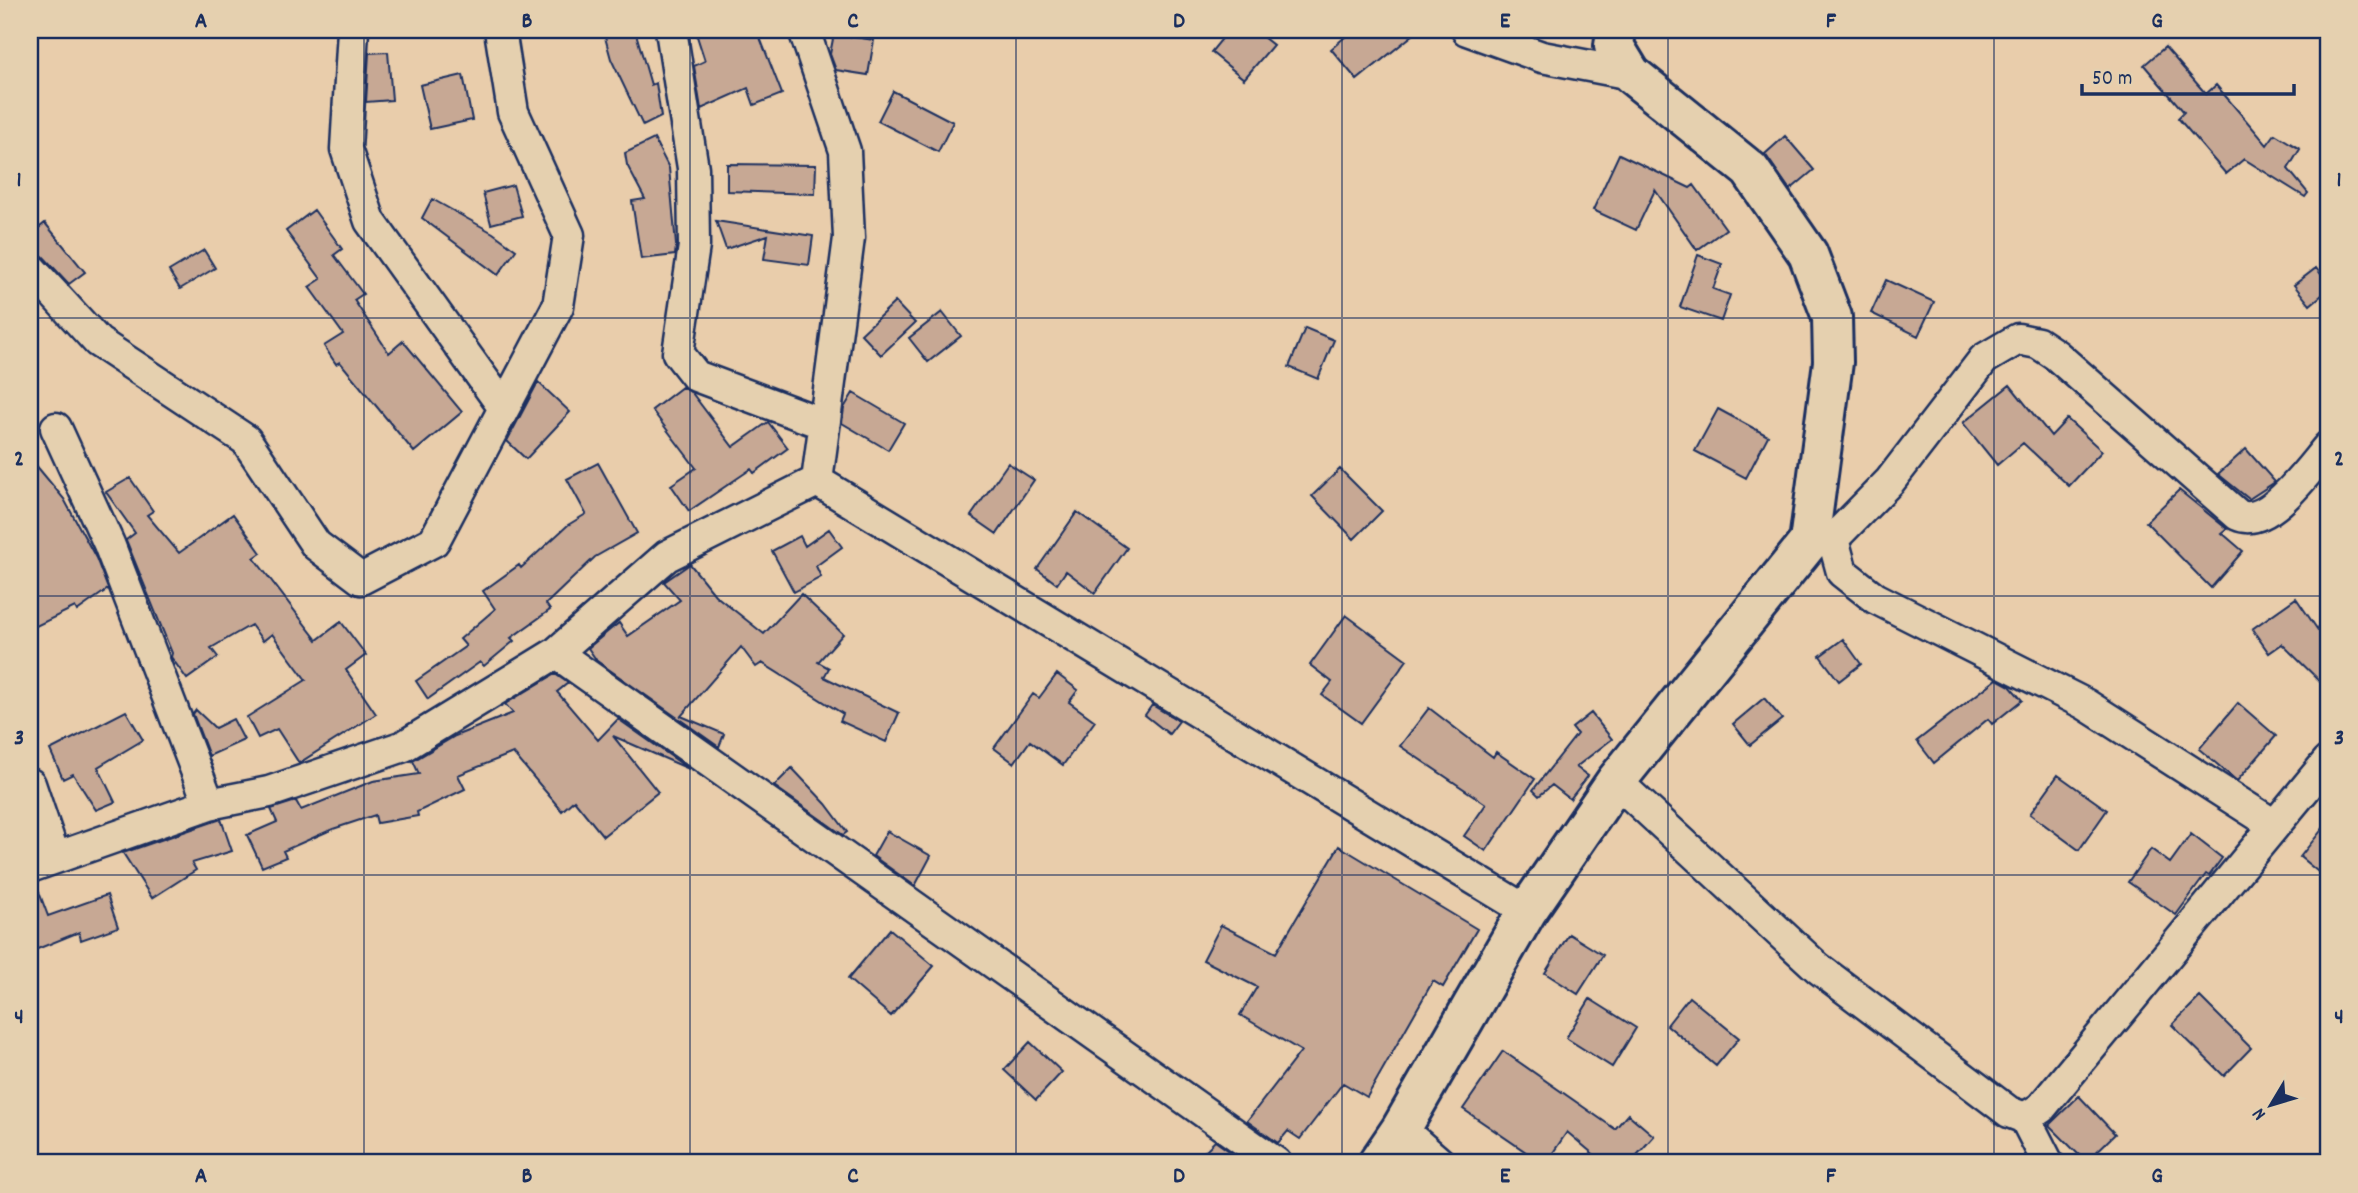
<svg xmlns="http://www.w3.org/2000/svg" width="2358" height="1193" font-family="Dekko,sans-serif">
<rect width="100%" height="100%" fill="#e9cdab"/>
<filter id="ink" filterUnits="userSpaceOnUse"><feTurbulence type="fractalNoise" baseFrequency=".0143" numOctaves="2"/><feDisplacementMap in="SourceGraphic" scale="14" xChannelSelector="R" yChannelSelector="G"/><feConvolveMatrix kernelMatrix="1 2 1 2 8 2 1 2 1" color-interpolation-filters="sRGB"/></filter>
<g filter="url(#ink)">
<!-- building -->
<path fill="#c7a894" stroke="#1b2f5e" stroke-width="2" d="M 603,30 L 635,30 L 651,85 L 656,83 L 661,117 L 643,126 L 611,59 Z
M 695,30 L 757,30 L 782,94 L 754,105 L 748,88 L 701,109 L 694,66 L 705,61 Z
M 1229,30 L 1254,30 L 1273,45 L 1244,79 L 1211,52 Z
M 1353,30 L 1419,30 L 1357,80 L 1331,49 Z
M 834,34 L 874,40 L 868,75 L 836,70 L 830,54 Z
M 2165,47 L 2206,94 L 2216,85 L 2267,145 L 2275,134 L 2300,149 L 2288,169 L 2308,193 L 2305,197 L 2244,159 L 2226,174 L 2178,118 L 2184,112 L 2144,65 Z
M 388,52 L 392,100 L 366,102 L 369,53 Z
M 463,75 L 472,120 L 430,129 L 420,85 Z
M 893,91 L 953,122 L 938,152 L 878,121 Z
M 1785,136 L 1814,170 L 1790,190 L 1765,154 Z
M 654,139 L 669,168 L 676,245 L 675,255 L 641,259 L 632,201 L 645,199 L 627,165 L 625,153 Z
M 1619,154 L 1690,188 L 1694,185 L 1726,229 L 1697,250 L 1655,190 L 1636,230 L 1593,210 Z
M 727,164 L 816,165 L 815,194 L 727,191 Z
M 513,185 L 522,216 L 491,224 L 483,193 Z
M 432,199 L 493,233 L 516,250 L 498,275 L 422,218 Z
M 314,210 L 342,249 L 334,255 L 363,294 L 354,300 L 389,353 L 403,341 L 462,412 L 414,452 L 340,362 L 336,364 L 324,346 L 343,334 L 309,287 L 321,279 L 286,231 Z
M 716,221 L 813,236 L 809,265 L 764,259 L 768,235 L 726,249 Z
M 45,223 L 85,272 L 69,284 L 43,256 L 30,251 L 30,235 Z
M 204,250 L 215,268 L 180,289 L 169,271 Z
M 1698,255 L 1722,264 L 1713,289 L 1730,295 L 1721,321 L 1680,307 Z
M 2316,268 L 2328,283 L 2328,290 L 2310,305 L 2294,285 Z
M 1886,280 L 1934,302 L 1918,336 L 1871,313 Z
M 895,302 L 915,323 L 881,355 L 861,334 Z
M 942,312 L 961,336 L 928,362 L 909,338 Z
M 1305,328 L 1334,340 L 1318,379 L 1289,367 Z
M 538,382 L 570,412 L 526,459 L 507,441 Z
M 2010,385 L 2051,436 L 2067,419 L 2102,451 L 2069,486 L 2023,443 L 1997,465 L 1963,423 Z
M 682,387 L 692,393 L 733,447 L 768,422 L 788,448 L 754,473 L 751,469 L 689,511 L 671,485 L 696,468 L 652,410 Z
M 853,393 L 904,423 L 888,450 L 842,423 L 844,408 Z
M 1718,409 L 1768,436 L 1746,478 L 1695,451 Z
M 2246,449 L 2275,482 L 2249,499 L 2218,474 Z
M 30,458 L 64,499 L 96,558 L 108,589 L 77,611 L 75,607 L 30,629 Z
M 598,463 L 637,533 L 595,557 L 546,604 L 550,610 L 511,638 L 514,641 L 484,666 L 480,662 L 428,699 L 416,681 L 466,646 L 460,639 L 495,609 L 483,591 L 519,565 L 521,568 L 568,525 L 586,514 L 567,479 Z
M 1008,463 L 1034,480 L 997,534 L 971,516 Z
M 1340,469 L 1382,511 L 1354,539 L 1312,496 Z
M 130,478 L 153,511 L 147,515 L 179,553 L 233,514 L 261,553 L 254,558 L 317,640 L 341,622 L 366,655 L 346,670 L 376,714 L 299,763 L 277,729 L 258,738 L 247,717 L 306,680 L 272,634 L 263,641 L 251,625 L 211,648 L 218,657 L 187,679 L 171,657 L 172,653 L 126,540 L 135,533 L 106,492 Z
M 2179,490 L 2227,529 L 2222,533 L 2243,551 L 2211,588 L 2146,522 Z
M 1077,512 L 1127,548 L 1095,593 L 1066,571 L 1057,584 L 1037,569 Z
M 829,529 L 842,547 L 816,566 L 821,577 L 794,592 L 772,551 L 800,536 L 805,546 Z
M 690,564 L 715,595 L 764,634 L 801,594 L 843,634 L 818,662 L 829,668 L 824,677 L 899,713 L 886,742 L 840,721 L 843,714 L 762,663 L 756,667 L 741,647 L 681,716 L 724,734 L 719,747 L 597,661 L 588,648 L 611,629 L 619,623 L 628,636 L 680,600 L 664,582 Z
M 2296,598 L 2328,645 L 2328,689 L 2282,644 L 2269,653 L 2252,629 Z
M 1346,615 L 1407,660 L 1361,723 L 1322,695 L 1332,682 L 1310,665 Z
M 1843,639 L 1861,664 L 1839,681 L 1820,656 Z
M 555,674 L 568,683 L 557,692 L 598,740 L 618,719 L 689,769 L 613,736 L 658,792 L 603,836 L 574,800 L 562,811 L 513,753 L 458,775 L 465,789 L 417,812 L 418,816 L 377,823 L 375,815 L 333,829 L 283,851 L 286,857 L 262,867 L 247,835 L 277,822 L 271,809 L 296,801 L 301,810 L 373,781 L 419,774 L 413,761 L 455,736 L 513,713 L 505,704 Z
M 1057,674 L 1078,690 L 1069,702 L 1095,721 L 1063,765 L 1030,741 L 1014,763 L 994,748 L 1033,694 L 1039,698 Z
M 1997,679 L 2010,686 L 2022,700 L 1992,724 L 1988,719 L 1934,763 L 1917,741 Z
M 1764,698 L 1782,719 L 1750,745 L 1733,724 Z
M 2238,703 L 2276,736 L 2237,781 L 2199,749 Z
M 1152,705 L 1179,721 L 1169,734 L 1145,715 Z
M 1429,708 L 1493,757 L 1496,752 L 1535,779 L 1486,851 L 1464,836 L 1486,804 L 1400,746 Z
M 196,710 L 215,728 L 233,719 L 244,740 L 209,756 L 193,714 Z
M 126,711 L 143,740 L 98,767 L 115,802 L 96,810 L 73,774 L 63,779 L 50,750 Z
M 1591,713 L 1612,739 L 1576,767 L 1588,776 L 1570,799 L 1552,785 L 1539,796 L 1533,790 L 1577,734 L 1572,728 Z
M 792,768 L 826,804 L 847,832 L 843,835 L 774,786 Z
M 2058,775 L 2107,810 L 2079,850 L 2030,814 Z
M 221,819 L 232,851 L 192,863 L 196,870 L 152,898 L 123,853 Z
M 2328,822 L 2328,880 L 2300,857 Z
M 887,831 L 931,856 L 915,886 L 873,856 Z
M 2191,834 L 2222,858 L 2209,876 L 2206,874 L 2176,915 L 2128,882 L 2151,849 L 2170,863 Z
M 1339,846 L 1477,929 L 1443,987 L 1433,981 L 1367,1097 L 1343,1083 L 1300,1139 L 1288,1131 L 1278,1143 L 1247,1121 L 1301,1051 L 1240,1015 L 1257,987 L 1203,960 L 1221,925 L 1276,953 Z
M 30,884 L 36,884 L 48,916 L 107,895 L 118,927 L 81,940 L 79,932 L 30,952 Z
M 890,929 L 934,966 L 891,1016 L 848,979 Z
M 1569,934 L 1603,955 L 1578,994 L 1545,973 Z
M 1689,997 L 1739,1038 L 1716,1066 L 1667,1025 Z
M 2200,997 L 2251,1048 L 2224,1076 L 2172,1025 Z
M 1590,999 L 1636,1028 L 1612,1067 L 1566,1038 Z
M 1030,1042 L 1062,1072 L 1036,1100 L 1004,1070 Z
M 1503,1051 L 1615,1129 L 1628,1114 L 1654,1136 L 1630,1163 L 1604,1163 L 1567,1132 L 1546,1163 L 1542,1163 L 1463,1109 Z
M 2079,1096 L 2115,1134 L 2086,1162 L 2049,1125 Z
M 1215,1141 L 1246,1163 L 1193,1163 Z"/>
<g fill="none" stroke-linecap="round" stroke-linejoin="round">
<defs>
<path id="minor" d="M 353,30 L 346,149 L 370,221 L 504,408
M 671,30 L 693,168 L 694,246 L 678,353 L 696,376 L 824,424
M 1467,30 L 1542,57 L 1631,74
M 30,268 L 98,342 L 246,440 L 316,545 L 361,579 L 434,541 L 558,306 L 569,235 L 513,112 L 500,30
M 56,428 L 109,544 L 209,804
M 817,481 L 1527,911
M 1833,539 L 1842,572 L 1875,598 L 2085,704 L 2274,825
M 1809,542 L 1833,539 L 1890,481 L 1984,359 L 2018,339 L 2038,343 L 2056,355 L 2238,515 C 2268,529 2309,469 2328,447
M 556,653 L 1276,1163
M 1616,781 L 1818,968 L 2009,1112 L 2025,1118 L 2041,1108 L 2328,761
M 30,784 L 55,858
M 30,867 L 209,804 L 269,792 L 404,746 L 556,653 L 667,556 L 817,481 L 849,238 L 845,151 L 804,30
M 2025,1118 L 2048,1163
M 1401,1129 L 1440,1163"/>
<path id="tertiary" d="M 1378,1163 L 1401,1129 L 1527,911 L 1616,781 L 1809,542 L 1833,362 L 1832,317 L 1808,254 L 1750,170 L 1631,74 L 1614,46 L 1616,30"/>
</defs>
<!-- minor casing -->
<use href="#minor" stroke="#1b2f5e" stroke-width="35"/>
<!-- tertiary casing -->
<use href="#tertiary" stroke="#1b2f5e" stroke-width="44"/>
<!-- minor -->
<use href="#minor" stroke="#e5d0af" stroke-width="30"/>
<!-- tertiary -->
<use href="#tertiary" stroke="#e5d0af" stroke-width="38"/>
</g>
</g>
<!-- grid -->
<path fill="none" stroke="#1b2f5e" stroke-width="2" stroke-opacity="0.55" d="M 364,30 L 364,1163M 690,30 L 690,1163M 1016,30 L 1016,1163M 1342,30 L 1342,1163M 1668,30 L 1668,1163M 1994,30 L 1994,1163M 30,318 L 2328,318M 30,596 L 2328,596M 30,875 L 2328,875"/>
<!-- margin -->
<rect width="2358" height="1193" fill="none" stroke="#e5d0af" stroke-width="77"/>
<!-- north arrow -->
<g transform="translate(2271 1105) rotate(232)" stroke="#e5d0af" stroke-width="5" paint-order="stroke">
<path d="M0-5L12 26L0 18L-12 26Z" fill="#1b2f5e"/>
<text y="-10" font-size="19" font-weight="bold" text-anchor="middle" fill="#1b2f5e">N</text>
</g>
<!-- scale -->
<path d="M2082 84v10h212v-10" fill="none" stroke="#1b2f5e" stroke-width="3.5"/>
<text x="2092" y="84" font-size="21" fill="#1b2f5e" stroke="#e5d0af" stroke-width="5" paint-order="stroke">50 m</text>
<rect x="38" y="38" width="2282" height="1116" fill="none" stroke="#1b2f5e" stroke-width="2.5"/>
<g font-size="23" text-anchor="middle" font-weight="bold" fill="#1b2f5e">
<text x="201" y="27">A</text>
<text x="527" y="27">B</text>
<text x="853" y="27">C</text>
<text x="1179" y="27">D</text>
<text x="1505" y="27">E</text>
<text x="1831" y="27">F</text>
<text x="2157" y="27">G</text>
<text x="19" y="186">1</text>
<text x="2339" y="186">1</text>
<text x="19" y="465">2</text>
<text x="2339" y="465">2</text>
<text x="19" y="744">3</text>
<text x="2339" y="744">3</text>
<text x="19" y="1023">4</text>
<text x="2339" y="1023">4</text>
<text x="201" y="1182">A</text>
<text x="527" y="1182">B</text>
<text x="853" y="1182">C</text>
<text x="1179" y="1182">D</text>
<text x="1505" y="1182">E</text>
<text x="1831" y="1182">F</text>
<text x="2157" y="1182">G</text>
</g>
</svg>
